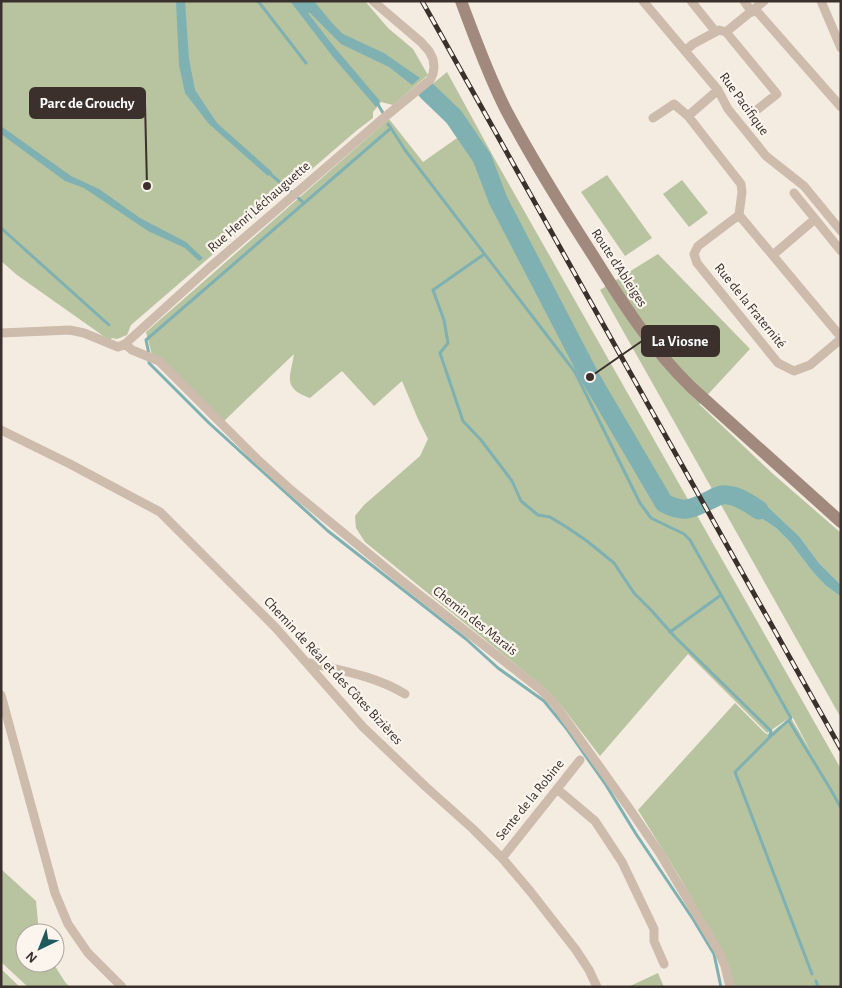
<svg xmlns="http://www.w3.org/2000/svg" width="842" height="988" font-family="'Alegreya Sans',sans-serif">
<rect width="100%" height="100%" fill="#f4ebe1"/>
<!-- green -->
<path fill="#b8c4a0" d="M 1,1 L 365,1 L 388,28 L 413,49 L 428,75 L 393,105 L 381,102 L 373,112 L 373,118 L 356,131 L 131,325 L 127,335 L 117,339 L 112,338 L 109,340 L 17,275 L 1,261 Z
M 447,72 L 493,156 L 841,769 L 841,987 L 734,987 L 724,956 L 679,876 L 638,810 L 735,703 L 765,733 L 769,735 L 778,727 L 791,718 L 811,752 L 792,716 L 767,733 L 688,654 L 600,756 L 560,704 L 547,690 L 365,542 L 356,528 L 355,516 L 364,505 L 420,456 L 428,439 L 418,419 L 402,381 L 374,406 L 342,371 L 310,398 C 281,388 291,376 294,354 L 224,421 L 152,355 L 146,332 L 389,119 L 423,162 L 467,131 L 456,115 L 430,86 Z
M 607,175 L 652,238 L 625,256 L 581,192 Z
M 682,180 L 708,213 L 689,227 L 663,194 Z
M 658,254 L 750,349 L 699,404 L 772,473 L 841,533 L 841,585 L 819,563 L 799,536 L 784,522 L 768,507 L 736,492 L 744,507 L 776,528 L 790,542 L 812,571 L 825,585 L 841,597 L 841,718 L 600,290 Z
M 1,869 L 36,901 L 39,933 L 25,933 L 25,963 L 53,963 L 65,982 L 70,987 L 28,987 L 1,962 Z
M 1,969 L 20,987 L 1,987 Z
M 658,973 L 664,987 L 628,987 Z"/>
<!-- water -->
<path fill="#7fb0b2" d="M 176,1 L 185,1 L 189,59 L 195,90 L 217,123 L 272,172 L 268,176 L 209,124 L 185,93 L 179,65 Z
M 290,1 L 314,1 L 332,23 L 343,34 L 384,53 L 420,78 L 412,85 L 389,67 L 341,44 L 310,13 L 308,13 L 331,43 L 380,101 L 376,107 L 333,57 Z
M 1,126 L 71,176 L 99,189 L 140,218 L 186,242 L 203,258 L 199,261 L 185,248 L 148,231 L 84,188 L 65,181 L 1,134 Z
M 734,491 L 768,507 L 784,522 L 799,536 L 819,563 L 841,585 L 841,597 L 825,585 L 812,571 L 790,542 L 776,528 L 744,507 Z"/>
<g fill="none" stroke-linecap="round" stroke-linejoin="round">
<!-- stream -->
<path stroke="#7fb0b2" stroke-width="3" d="M 258,1 L 306,63
M 376,101 L 383,113
M 391,128 L 405,150 L 575,372 L 640,503 L 651,518 L 684,534 L 690,540 L 791,718 L 770,737
M 268,172 L 304,203
M 1,228 L 109,325
M 483,255 L 433,290 L 444,320 L 448,343 L 440,353 L 463,421 L 481,440 L 512,481 L 521,501 L 538,515 L 550,517 L 568,528 L 587,541 L 614,563 L 634,593 L 651,610 L 675,637 L 771,731 L 769,738 L 735,772 L 812,974
M 149,354 L 146,340 L 391,128 L 388,124
M 149,361 L 149,363 L 209,423 L 328,531 L 466,639 L 498,668 L 544,701 L 566,728 L 606,785 L 636,834 L 693,919 L 714,954 L 721,987
M 670,632 L 721,595
M 789,721 L 831,790 L 841,808
M 816,981 L 818,987"/>
<!-- river -->
<path stroke="#7fb0b2" stroke-width="19" d="M 427,91 L 454,117 L 482,158 L 498,200 L 590,377 L 664,503 C 685,514 692,509 712,499 C 717,496 721,494 727,495 C 739,496 750,504 759,510"/>
<!-- minor -->
<path stroke="#cdbbac" stroke-width="9" d="M 643,1 L 718,90 L 728,109 L 766,156 L 804,186 L 841,231
M 691,1 L 716,32
M 744,1 L 752,12
M 821,1 L 841,48
M 755,9 L 841,107
M 726,32 L 777,94 L 758,109
M 685,51 L 693,44 L 719,30 L 726,32 L 764,1
M 718,90 L 688,116 L 741,184 L 742,192 L 739,215 L 698,246 L 694,254 L 697,263 L 778,363 L 794,371 L 810,365 L 841,339
M 653,118 L 674,104 L 688,116
M 794,193 L 841,251
M 739,215 L 841,337
M 773,255 L 815,219
M 1,333 L 70,330 L 84,333 L 118,347 L 125,344 L 209,268 L 380,121 L 430,80 L 433,74 L 434,67 L 433,59 L 429,51 L 421,42 L 373,1
M 125,344 L 132,350 L 159,361 L 257,459 L 291,490 L 402,581 L 541,690 L 554,703 L 629,808 L 659,852 L 718,950 L 725,966 L 730,987
M 1,430 L 70,464 L 160,512 L 275,627 L 363,727 L 426,787 L 473,829 L 502,858 L 530,891 L 576,950 L 589,970 L 597,987
M 306,662 C 339,670 376,676 405,694
M 1,695 L 55,893 L 68,924 L 88,953 L 122,987
M 557,789 L 595,821 L 622,862 L 654,929 L 654,941 L 664,964
M 502,858 L 557,789 L 580,760"/>
<!-- secondary -->
<path stroke="#a18a7d" stroke-width="12" d="M 461,1 C 475,38 488,75 506,110 C 533,161 563,209 594,257 C 623,304 651,348 691,387 L 841,522"/>
<defs>
<path id="rail" d="M 422,1 L 841,749"/>
</defs>
<!-- rail casing -->
<use href="#rail" stroke="#3b302b" stroke-width="5"/>
<!-- rail -->
<use href="#rail" stroke="#fbf5ee" stroke-width="3" stroke-dasharray="9" stroke-linecap="butt"/>
</g>
<g text-anchor="middle" dominant-baseline="central" stroke-width="4.5" stroke-linejoin="round" paint-order="stroke">
<!-- street labels -->
<g font-size="14" fill="#3b302b" stroke="#fbf5ee">
<text transform="translate(744 104) rotate(54)">Rue Pacifique</text>
<text transform="translate(259 207) rotate(-41)">Rue Henri Léchauguette</text>
<text transform="translate(619 268) rotate(57)">Route d'Ableiges</text>
<text transform="translate(750 306) rotate(51)">Rue de la Fraternité</text>
<text transform="translate(475 621) rotate(38)">Chemin des Marais</text>
<text transform="translate(333 671) rotate(47)">Chemin de Réal et des Côtes Bizières</text>
<text transform="translate(530 800) rotate(-51)">Sente de la Robine</text>
</g>
</g>
<!-- callouts -->
<path fill="none" stroke="#3b302b" stroke-width="2" d="M147 186L145 103M590 377L642 341"/>
<g fill="#3b302b" stroke="#fbf5ee" stroke-width="2">
<circle cx="147" cy="186" r="5"/>
<circle cx="590" cy="377" r="5"/>
</g>
<g fill="#3b302b" stroke="#3b302b" stroke-width="2">
<rect x="30" y="88" width="115" height="30" rx="5"/>
<rect x="642" y="326" width="77" height="30" rx="5"/>
</g>
<g font-size="15" text-anchor="middle" font-weight="bold" fill="#fff">
<text x="87" y="108">Parc de Grouchy</text>
<text x="680" y="346">La Viosne</text>
</g>
<!-- border -->
<rect width="842" height="988" fill="none" stroke="#3b302b" stroke-width="5"/>
<!-- north arrow -->
<g transform="translate(40 948) rotate(223)"><circle r="24" fill="#fbf5ee" stroke="#aea6a0"/>
<path d="M0-4L9 19L0 12L-9 19Z" fill="#1f5a5e"/>
<text y="-8" font-size="14" font-weight="bold" text-anchor="middle" fill="#3b302b">N</text>
</g>
</svg>
